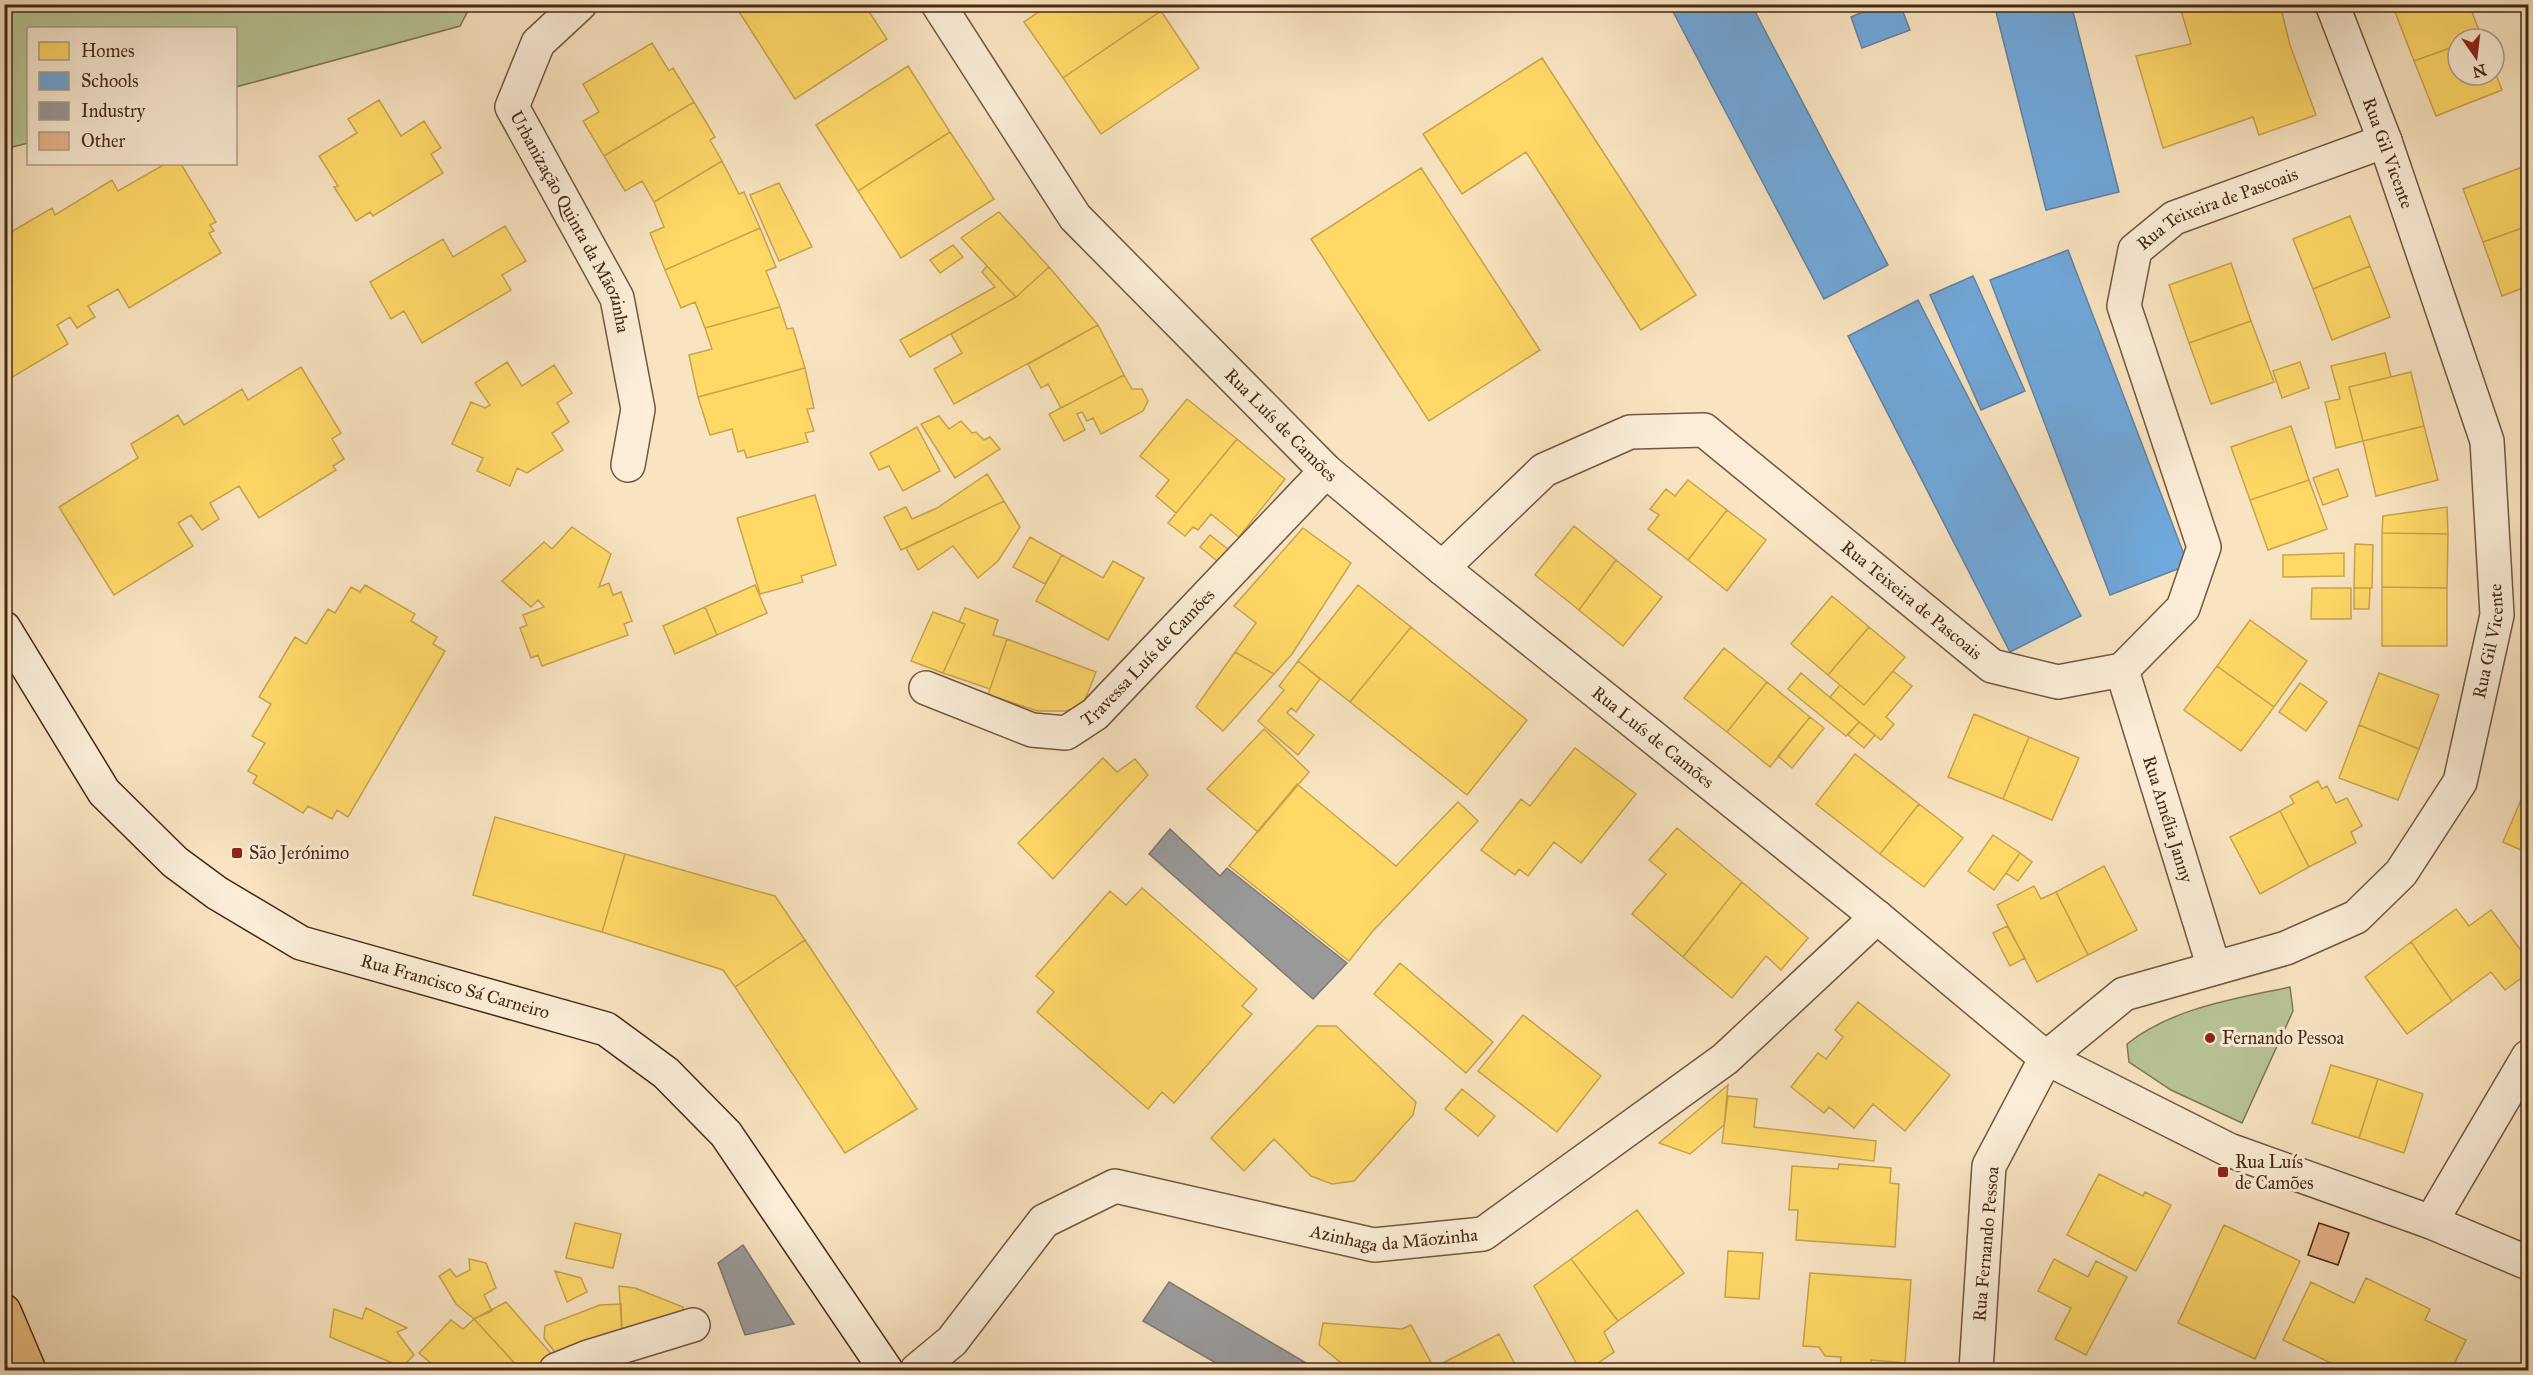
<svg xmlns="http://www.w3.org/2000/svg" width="2533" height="1375" font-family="'IM FELL Great Primer',serif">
<rect width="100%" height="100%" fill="#f9e4c1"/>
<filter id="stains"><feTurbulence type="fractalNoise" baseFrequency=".00333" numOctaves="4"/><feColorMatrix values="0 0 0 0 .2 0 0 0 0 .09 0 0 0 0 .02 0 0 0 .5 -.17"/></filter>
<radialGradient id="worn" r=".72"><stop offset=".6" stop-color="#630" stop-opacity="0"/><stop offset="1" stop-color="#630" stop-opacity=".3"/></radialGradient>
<!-- green -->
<path fill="#b9c596" stroke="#807655" stroke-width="1.5" d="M 5,4 L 471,4 L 471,5 L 460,26 L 236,87 L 236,28 L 28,28 L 28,143 L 5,149 Z
M 2290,987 L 2293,1011 L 2242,1123 L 2171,1090 L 2129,1062 L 2127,1044 C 2172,1008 2234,999 2290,987 Z"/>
<!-- homes -->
<path fill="#ffd966" stroke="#c8a44d" stroke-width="1.5" d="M 734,4 L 864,4 L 887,39 L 795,99 Z
M 1050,4 L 1157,4 L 1161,11 L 1063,78 L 1024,22 Z
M 2179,4 L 2280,4 L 2290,45 L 2316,115 L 2259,135 L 2253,117 L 2163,148 L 2136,56 L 2191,44 Z
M 2415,4 L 2469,4 L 2481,36 L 2473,39 L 2458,39 L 2458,45 L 2414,61 L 2395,12 Z
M 1161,11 L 1199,68 L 1101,134 L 1063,78 Z
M 652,43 L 669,71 L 673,68 L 694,102 L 604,156 L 583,121 L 599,112 L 583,84 Z
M 2458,45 L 2458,75 L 2494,75 L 2494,69 L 2502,90 L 2436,116 L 2414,61 Z
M 1542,58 L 1696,295 L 1641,330 L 1526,152 L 1462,194 L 1423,134 Z
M 908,66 L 950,132 L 858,191 L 816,125 Z
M 379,100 L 401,136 L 424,121 L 441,148 L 431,154 L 443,173 L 373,216 L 370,212 L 356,221 L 334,187 L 338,186 L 319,156 L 357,133 L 348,119 Z
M 694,102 L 715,137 L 710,140 L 722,161 L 654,202 L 642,181 L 625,191 L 604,156 Z
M 950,132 L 994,199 L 901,258 L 858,191 Z
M 722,161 L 739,194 L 744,192 L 760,228 L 665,270 L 650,233 L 664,227 L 654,202 Z
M 165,164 L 181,164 L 216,222 L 210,225 L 214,231 L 209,233 L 221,253 L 129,308 L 118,289 L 88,306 L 95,317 L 77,328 L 70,317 L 57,325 L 68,344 L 4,382 L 4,236 L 52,208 L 55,215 L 112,180 L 118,191 Z
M 2528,165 L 2528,226 L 2483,242 L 2463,189 Z
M 1421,168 L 1540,350 L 1429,421 L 1311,239 Z
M 779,183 L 812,247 L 779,261 L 750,195 Z
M 999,212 L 1049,267 L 1016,297 L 961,238 Z
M 2350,216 L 2370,266 L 2313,289 L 2293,239 Z
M 505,226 L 526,261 L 502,275 L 511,290 L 422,343 L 404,311 L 391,319 L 370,282 L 443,239 L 453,257 Z
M 2528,226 L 2528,286 L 2502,296 L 2483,242 Z
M 760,228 L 776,267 L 766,271 L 780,307 L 705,328 L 695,302 L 681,308 L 665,270 Z
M 953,245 L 963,257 L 940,273 L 930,260 Z
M 2231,263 L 2251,321 L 2189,343 L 2169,285 Z
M 987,266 L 1016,297 L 910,357 L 900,340 L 995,287 L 982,272 Z
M 2370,266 L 2390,317 L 2332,340 L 2313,289 Z
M 1049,267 L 1098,325 L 954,404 L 934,369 L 962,353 L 951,334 L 1016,297 Z
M 780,307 L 787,329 L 793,328 L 805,368 L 698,397 L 689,355 L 712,349 L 705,328 Z
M 2251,321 L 2274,382 L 2211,404 L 2189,343 Z
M 1098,325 L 1124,375 L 1061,408 L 1048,384 L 1041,388 L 1028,364 Z
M 2385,353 L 2391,377 L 2349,387 L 2363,441 L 2336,448 L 2325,402 L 2340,399 L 2331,366 Z
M 507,362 L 522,386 L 554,365 L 572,393 L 557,403 L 569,422 L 552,433 L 563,450 L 527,473 L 517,468 L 510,486 L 477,471 L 483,458 L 452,444 L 471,402 L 485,408 L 490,405 L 475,383 Z
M 2300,362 L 2309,388 L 2282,398 L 2273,371 Z
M 301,367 L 341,433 L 332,439 L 344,459 L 333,466 L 336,470 L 259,518 L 239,486 L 210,503 L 219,519 L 202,530 L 191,515 L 178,523 L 193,546 L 114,595 L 59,507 L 138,458 L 131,444 L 178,415 L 184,425 L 242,389 L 248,400 Z
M 805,368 L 814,408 L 807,409 L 814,431 L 805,433 L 808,442 L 747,458 L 744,450 L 738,452 L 732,429 L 710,435 L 698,397 Z
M 2411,372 L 2424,426 L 2363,441 L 2349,387 Z
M 1124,375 L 1132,389 L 1142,389 L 1148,401 L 1143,411 L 1101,434 L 1093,418 L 1087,421 L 1082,412 L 1077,414 L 1085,430 L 1064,441 L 1049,414 Z
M 1187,399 L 1237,439 L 1176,513 L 1156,496 L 1169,480 L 1140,456 Z
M 939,416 L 949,429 L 961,421 L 972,433 L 976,432 L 984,440 L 990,437 L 1000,449 L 955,478 L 921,424 Z
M 2291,426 L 2309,480 L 2250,500 L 2231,447 Z
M 2424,426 L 2438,480 L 2376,496 L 2363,441 Z
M 917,427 L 940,471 L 903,491 L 889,466 L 879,470 L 870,453 Z
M 1237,439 L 1285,479 L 1239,537 L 1211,514 L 1198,530 L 1193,527 L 1185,536 L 1168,523 Z
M 2338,469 L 2348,496 L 2323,505 L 2313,478 Z
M 987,474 L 1004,501 L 901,550 L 884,517 L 906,507 L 912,519 L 937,508 Z
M 1688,480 L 1727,510 L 1688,560 L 1648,529 L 1659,515 L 1650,509 L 1666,489 L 1675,496 Z
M 2309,480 L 2327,529 L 2268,550 L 2250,500 Z
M 815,495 L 836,565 L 801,576 L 803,582 L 760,594 L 737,518 Z
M 1004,501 L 1020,527 L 998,561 L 978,578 L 953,546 L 918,570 L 906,548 Z
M 2447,507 L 2448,534 L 2382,533 L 2383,516 Z
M 1727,510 L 1766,540 L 1727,591 L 1688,560 Z
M 1574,526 L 1616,560 L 1579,610 L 1535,575 Z
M 572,527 L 611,554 L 599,587 L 609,583 L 613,595 L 621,592 L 632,621 L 624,624 L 628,635 L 542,666 L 538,655 L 531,658 L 520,628 L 527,625 L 523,615 L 544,607 L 538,600 L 531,607 L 502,581 L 544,542 L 552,549 Z
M 1303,528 L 1351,563 L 1292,654 L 1274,674 L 1235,652 L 1256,623 L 1234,606 Z
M 2382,533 L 2448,534 L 2447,588 L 2382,587 Z
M 1210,535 L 1233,553 L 1222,565 L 1200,547 Z
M 1030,537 L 1062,555 L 1045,584 L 1013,567 Z
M 2355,544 L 2373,545 L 2372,588 L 2354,588 Z
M 2344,553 L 2344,576 L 2283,577 L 2283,555 Z
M 1062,555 L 1103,578 L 1113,561 L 1144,578 L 1108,640 L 1036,601 Z
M 1616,560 L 1662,597 L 1623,646 L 1579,610 Z
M 365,585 L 415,614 L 411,621 L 437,637 L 433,644 L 445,651 L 348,817 L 337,810 L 332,819 L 308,806 L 303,813 L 253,783 L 257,776 L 248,771 L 265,743 L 252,736 L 271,704 L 259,697 L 295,637 L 306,644 L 328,609 L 335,613 L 351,587 L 360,592 Z
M 755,585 L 767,613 L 717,635 L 705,607 Z
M 1358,585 L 1411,627 L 1350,702 L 1298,661 Z
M 2382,587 L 2447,588 L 2447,646 L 2382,646 Z
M 2312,588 L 2351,588 L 2351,619 L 2311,619 Z
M 2354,588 L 2370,588 L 2369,609 L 2354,609 Z
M 1832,596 L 1869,627 L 1828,675 L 1791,644 Z
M 705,607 L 717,635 L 675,654 L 663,626 Z
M 965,608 L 998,620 L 993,635 L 1007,639 L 990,689 L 943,673 L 965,624 L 959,622 Z
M 933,612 L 965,624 L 943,673 L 911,661 Z
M 2250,620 L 2307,661 L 2274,707 L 2217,666 Z
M 1411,627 L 1527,720 L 1467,795 L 1350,702 Z
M 1869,627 L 1905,657 L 1864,705 L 1828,675 Z
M 1007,639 L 1096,672 L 1083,705 L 1066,711 L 1038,711 L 988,695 Z
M 1724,648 L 1767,682 L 1727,732 L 1684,698 Z
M 1235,652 L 1274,674 L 1223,731 L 1196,707 Z
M 1298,661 L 1320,679 L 1296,712 L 1291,708 L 1287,713 L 1314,735 L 1298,755 L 1258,721 L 1284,690 L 1279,686 Z
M 2217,666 L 2274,707 L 2241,751 L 2184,710 Z
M 1893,671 L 1912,686 L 1886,717 L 1894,724 L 1881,740 L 1830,697 L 1840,685 L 1864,705 Z
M 1801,673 L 1859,722 L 1846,736 L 1788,689 Z
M 2379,673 L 2439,695 L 2419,749 L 2359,725 Z
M 1767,682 L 1810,717 L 1770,767 L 1727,732 Z
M 2300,683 L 2327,702 L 2306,731 L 2279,712 Z
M 1974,714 L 2029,737 L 2003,799 L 1948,777 Z
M 1810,717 L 1824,728 L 1792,768 L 1778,756 Z
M 1859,722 L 1875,735 L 1864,748 L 1848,735 Z
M 2359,725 L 2419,749 L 2398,800 L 2339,778 Z
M 1264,729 L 1309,772 L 1258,832 L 1207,789 Z
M 2029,737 L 2079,758 L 2052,820 L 2003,799 Z
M 1575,748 L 1636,794 L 1581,863 L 1554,842 L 1528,876 L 1519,869 L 1515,875 L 1481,850 L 1521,799 L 1530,806 Z
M 1855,754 L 1919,804 L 1880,854 L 1816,804 Z
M 1103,758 L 1117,772 L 1135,759 L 1148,775 L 1053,879 L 1018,843 Z
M 2318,781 L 2322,789 L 2327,786 L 2336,803 L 2347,798 L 2362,826 L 2351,832 L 2356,843 L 2309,867 L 2280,811 L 2294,803 L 2290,796 Z
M 1297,784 L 1396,866 L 1458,802 L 1478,821 L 1372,932 L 1349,961 L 1229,866 Z
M 2524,793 L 2528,795 L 2528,853 L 2503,842 Z
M 1919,804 L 1963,838 L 1924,887 L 1880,854 Z
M 2280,811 L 2309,867 L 2260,894 L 2230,837 Z
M 495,817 L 625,854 L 602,932 L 473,895 Z
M 1677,828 L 1742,882 L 1683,957 L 1632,914 L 1666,874 L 1649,860 Z
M 1993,835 L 2020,853 L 1994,890 L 1968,871 Z
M 2020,853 L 2032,862 L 2018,881 L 2006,873 Z
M 625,854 L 775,896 L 805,940 L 735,987 L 723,970 L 602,932 Z
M 2104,866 L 2137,930 L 2088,955 L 2056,892 Z
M 1742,882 L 1808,938 L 1781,970 L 1766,956 L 1732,998 L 1683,957 Z
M 2034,886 L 2041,899 L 2056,892 L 2088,955 L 2037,982 L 1997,905 Z
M 1142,888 L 1257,989 L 1242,1006 L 1252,1014 L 1174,1103 L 1162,1092 L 1148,1109 L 1037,1012 L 1054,992 L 1036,976 L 1110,891 L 1126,905 Z
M 2456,909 L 2469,926 L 2491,910 L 2528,960 L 2528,973 L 2505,990 L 2491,972 L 2452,1001 L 2411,942 Z
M 2007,926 L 2025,958 L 2010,966 L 1993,933 Z
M 805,940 L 917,1109 L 845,1153 L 735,987 Z
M 2411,942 L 2452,1001 L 2407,1034 L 2365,977 Z
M 1400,963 L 1493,1042 L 1466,1073 L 1374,994 Z
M 1858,1002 L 1950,1075 L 1905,1131 L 1873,1104 L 1854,1128 L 1829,1107 L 1824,1113 L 1791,1087 L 1818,1053 L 1826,1059 L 1843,1037 L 1835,1030 Z
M 1523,1015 L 1601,1076 L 1557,1132 L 1478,1071 Z
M 1317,1026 L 1336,1026 L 1416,1102 L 1413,1115 L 1354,1181 L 1332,1184 L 1311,1176 L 1274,1139 L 1244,1171 L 1211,1138 Z
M 2331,1065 L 2378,1079 L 2359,1138 L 2312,1123 Z
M 2378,1079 L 2423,1094 L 2404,1153 L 2359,1138 Z
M 1728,1085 L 1724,1125 L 1690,1154 L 1659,1143 Z
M 1462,1089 L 1495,1116 L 1478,1136 L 1445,1109 Z
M 1728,1096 L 1757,1099 L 1754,1127 L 1876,1141 L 1874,1161 L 1722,1143 Z
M 1839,1164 L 1891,1168 L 1890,1183 L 1899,1184 L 1895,1247 L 1796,1240 L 1798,1210 L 1789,1210 L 1792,1166 L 1838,1169 Z
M 2099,1174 L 2143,1196 L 2145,1192 L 2171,1205 L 2136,1271 L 2067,1235 Z
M 1637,1210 L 1684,1273 L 1618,1321 L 1571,1259 Z
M 575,1223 L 621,1234 L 613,1268 L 566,1258 Z
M 2224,1225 L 2300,1261 L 2255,1359 L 2178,1323 Z
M 1728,1251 L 1763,1253 L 1759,1299 L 1725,1297 Z
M 469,1259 L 486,1263 L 496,1288 L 484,1295 L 492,1311 L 474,1319 L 456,1304 L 439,1276 L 450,1269 L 456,1277 L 470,1270 Z
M 1571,1259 L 1618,1321 L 1604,1332 L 1614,1352 L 1588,1370 L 1580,1370 L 1534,1286 Z
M 2054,1259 L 2088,1277 L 2096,1261 L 2127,1277 L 2086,1355 L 2055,1339 L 2071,1308 L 2038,1291 Z
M 555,1271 L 581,1278 L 587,1292 L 567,1302 Z
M 1810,1273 L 1911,1280 L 1905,1363 L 1871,1360 L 1869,1370 L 1840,1368 L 1841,1357 L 1825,1356 L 1819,1347 L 1803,1346 Z
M 2366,1278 L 2430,1309 L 2425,1320 L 2466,1340 L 2451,1370 L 2330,1370 L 2333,1364 L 2283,1340 L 2311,1282 L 2354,1303 Z
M 619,1286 L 635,1288 L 683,1307 L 683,1312 L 622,1332 Z
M 506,1302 L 554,1357 L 527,1370 L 521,1370 L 474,1319 Z
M 621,1304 L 622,1332 L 557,1355 L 544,1338 L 545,1326 L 600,1305 Z
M 366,1308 L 407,1328 L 397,1332 L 414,1355 L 402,1367 L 330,1337 L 334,1309 L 362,1319 Z
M 474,1319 L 521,1370 L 439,1370 L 419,1353 L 451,1320 L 463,1329 Z
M 1323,1323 L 1402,1329 L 1411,1325 L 1435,1370 L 1350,1370 L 1319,1345 Z
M 1499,1334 L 1518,1370 L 1435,1370 L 1433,1368 Z"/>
<!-- schools -->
<path fill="#6fa8dc" stroke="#6382a0" stroke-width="1.5" d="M 1669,4 L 1751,4 L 1888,265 L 1824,299 Z
M 1882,4 L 1900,4 L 1910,30 L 1862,48 L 1851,17 Z
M 1994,4 L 2071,4 L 2119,192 L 2046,210 Z
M 2068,250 L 2188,565 L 2110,595 L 1990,280 Z
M 1973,276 L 2025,391 L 1981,410 L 1930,295 Z
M 1918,300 L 2081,616 L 2010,652 L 1848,336 Z"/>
<!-- industry -->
<path fill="#999" stroke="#807771" stroke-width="1.5" d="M 1170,829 L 1220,876 L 1227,868 L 1347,963 L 1313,999 L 1149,854 Z
M 743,1245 L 794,1324 L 745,1335 L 718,1263 Z
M 1169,1282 L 1318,1370 L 1228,1370 L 1143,1321 Z"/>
<!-- building -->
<path fill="#eab68d" stroke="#462814" stroke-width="1.5" d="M 2319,1223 L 2349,1233 L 2338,1265 L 2308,1255 Z"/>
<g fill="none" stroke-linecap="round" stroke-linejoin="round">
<defs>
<g id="street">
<path id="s1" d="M 580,4 L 538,43 L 512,107 L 617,298 L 638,409 L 628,465"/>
<path id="s2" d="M 938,4 L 1075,217 L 1326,471 L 1442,568 L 1877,917 L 2046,1058 L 2229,1150 L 2431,1222 L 2528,1263"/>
<path id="s3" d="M 1442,568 L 1544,470 L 1630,432 L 1704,430 L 1992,666 L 2058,682 L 2122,670 L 2183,608 L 2204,547 L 2124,306 L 2135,250 L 2174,218 L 2385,141"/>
<path id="s4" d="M 2122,670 L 2214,968"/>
<path id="s5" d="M 926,688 L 1032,730 L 1066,733 L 1095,714 L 1326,471"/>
<path d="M 2431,1222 L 2528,1057"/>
<path d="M 556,1370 L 588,1357 L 693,1325"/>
<path id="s6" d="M 917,1370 L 952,1341 L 1044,1221 L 1115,1186 L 1374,1245 L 1483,1234 L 1725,1059 L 1877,917"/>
<path id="s7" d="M 1976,1370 L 1989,1166 L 2046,1058 L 2124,994 L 2286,948 L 2356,917 L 2401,873 L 2460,782 L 2497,615 L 2487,441 L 2385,141 L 2332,4"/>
</g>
<g id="secondary">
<path id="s8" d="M 4,628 L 104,792 L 175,862 L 217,893 L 301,943 L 606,1029 L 666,1073 L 726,1134 L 886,1370"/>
</g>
<path id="primary" d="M 4,1311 L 29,1370"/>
</defs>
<!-- street casing -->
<use href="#street" stroke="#73573f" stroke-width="36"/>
<!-- secondary casing -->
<use href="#secondary" stroke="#462814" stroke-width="36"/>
<!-- primary casing -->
<use href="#primary" stroke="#462814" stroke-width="36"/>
<!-- street -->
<use href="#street" stroke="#fbedd7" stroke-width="33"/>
<!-- secondary -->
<use href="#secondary" stroke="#fbedd7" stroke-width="33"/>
<!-- primary -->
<use href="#primary" stroke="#ecc280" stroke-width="33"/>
</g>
<!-- markers -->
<g fill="#8f2418" stroke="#fbedd7" stroke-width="2">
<rect x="231" y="847" width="12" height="12" rx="3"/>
<circle cx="2210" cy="1038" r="6"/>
<rect x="2217" y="1166" width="12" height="12" rx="3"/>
</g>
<g text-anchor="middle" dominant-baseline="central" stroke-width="6" stroke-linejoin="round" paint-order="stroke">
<!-- street labels -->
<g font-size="18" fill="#462814" stroke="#fbedd7">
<text transform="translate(2388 153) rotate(70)">Rua Gil Vicente</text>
<text stroke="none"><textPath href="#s3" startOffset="1371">Rua Teixeira de Pascoais</textPath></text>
<text stroke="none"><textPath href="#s1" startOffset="256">Urbanização Quinta da Mãozinha</textPath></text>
<text stroke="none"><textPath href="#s2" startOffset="546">Rua Luís de Camões</textPath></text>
<text stroke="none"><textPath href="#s3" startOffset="578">Rua Teixeira de Pascoais</textPath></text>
<text stroke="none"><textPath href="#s7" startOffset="988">Rua Gil Vicente</textPath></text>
<text stroke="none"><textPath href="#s5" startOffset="260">Travessa Luís de Camões</textPath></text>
<text stroke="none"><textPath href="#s2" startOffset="1032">Rua Luís de Camões</textPath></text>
<text stroke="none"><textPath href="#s4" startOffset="156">Rua Amélia Janny</textPath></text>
<text stroke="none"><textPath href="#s8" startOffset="602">Rua Francisco Sá Carneiro</textPath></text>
<text stroke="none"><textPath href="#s6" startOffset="561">Azinhaga da Mãozinha</textPath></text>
<text transform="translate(1986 1244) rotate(-85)">Rua Fernando Pessoa</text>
</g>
<!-- poi labels -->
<g font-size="18" fill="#462814" stroke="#fbedd7" text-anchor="start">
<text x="249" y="853">São Jerónimo</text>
<text x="2222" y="1038">Fernando Pessoa</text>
<text x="2235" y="1162">Rua Luís<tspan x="2235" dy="21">de Camões</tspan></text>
</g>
</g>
<!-- margin -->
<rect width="2533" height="1375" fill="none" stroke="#f9e4c1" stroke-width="24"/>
<rect x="6" y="6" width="2521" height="1363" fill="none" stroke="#462814" stroke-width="3"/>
<rect x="12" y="12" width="2509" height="1351" fill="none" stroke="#462814" stroke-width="1.5"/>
<!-- legend -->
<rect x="27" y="27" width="210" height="138" fill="#fbedd7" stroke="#b39e89" stroke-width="1.5"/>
<rect x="39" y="42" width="30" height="18" fill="#ffd966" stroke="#b39e89" stroke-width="1.5"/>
<text x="81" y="57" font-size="18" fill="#462814">Homes</text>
<rect x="39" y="72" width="30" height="18" fill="#6fa8dc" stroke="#b39e89" stroke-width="1.5"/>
<text x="81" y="87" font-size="18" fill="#462814">Schools</text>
<rect x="39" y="102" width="30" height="18" fill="#999999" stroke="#b39e89" stroke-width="1.5"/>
<text x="81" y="117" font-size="18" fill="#462814">Industry</text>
<rect x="39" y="132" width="30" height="18" fill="#eab68d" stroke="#b39e89" stroke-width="1.5"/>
<text x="81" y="147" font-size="18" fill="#462814">Other</text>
<!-- north arrow -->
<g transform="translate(2476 57) rotate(166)"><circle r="28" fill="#fbedd7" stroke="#b39e89" stroke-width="1.5"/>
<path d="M0-4.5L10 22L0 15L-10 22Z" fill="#8f2418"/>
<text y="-9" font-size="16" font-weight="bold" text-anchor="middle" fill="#462814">N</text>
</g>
<rect width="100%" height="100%" filter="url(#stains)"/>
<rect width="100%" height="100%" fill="url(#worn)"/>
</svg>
